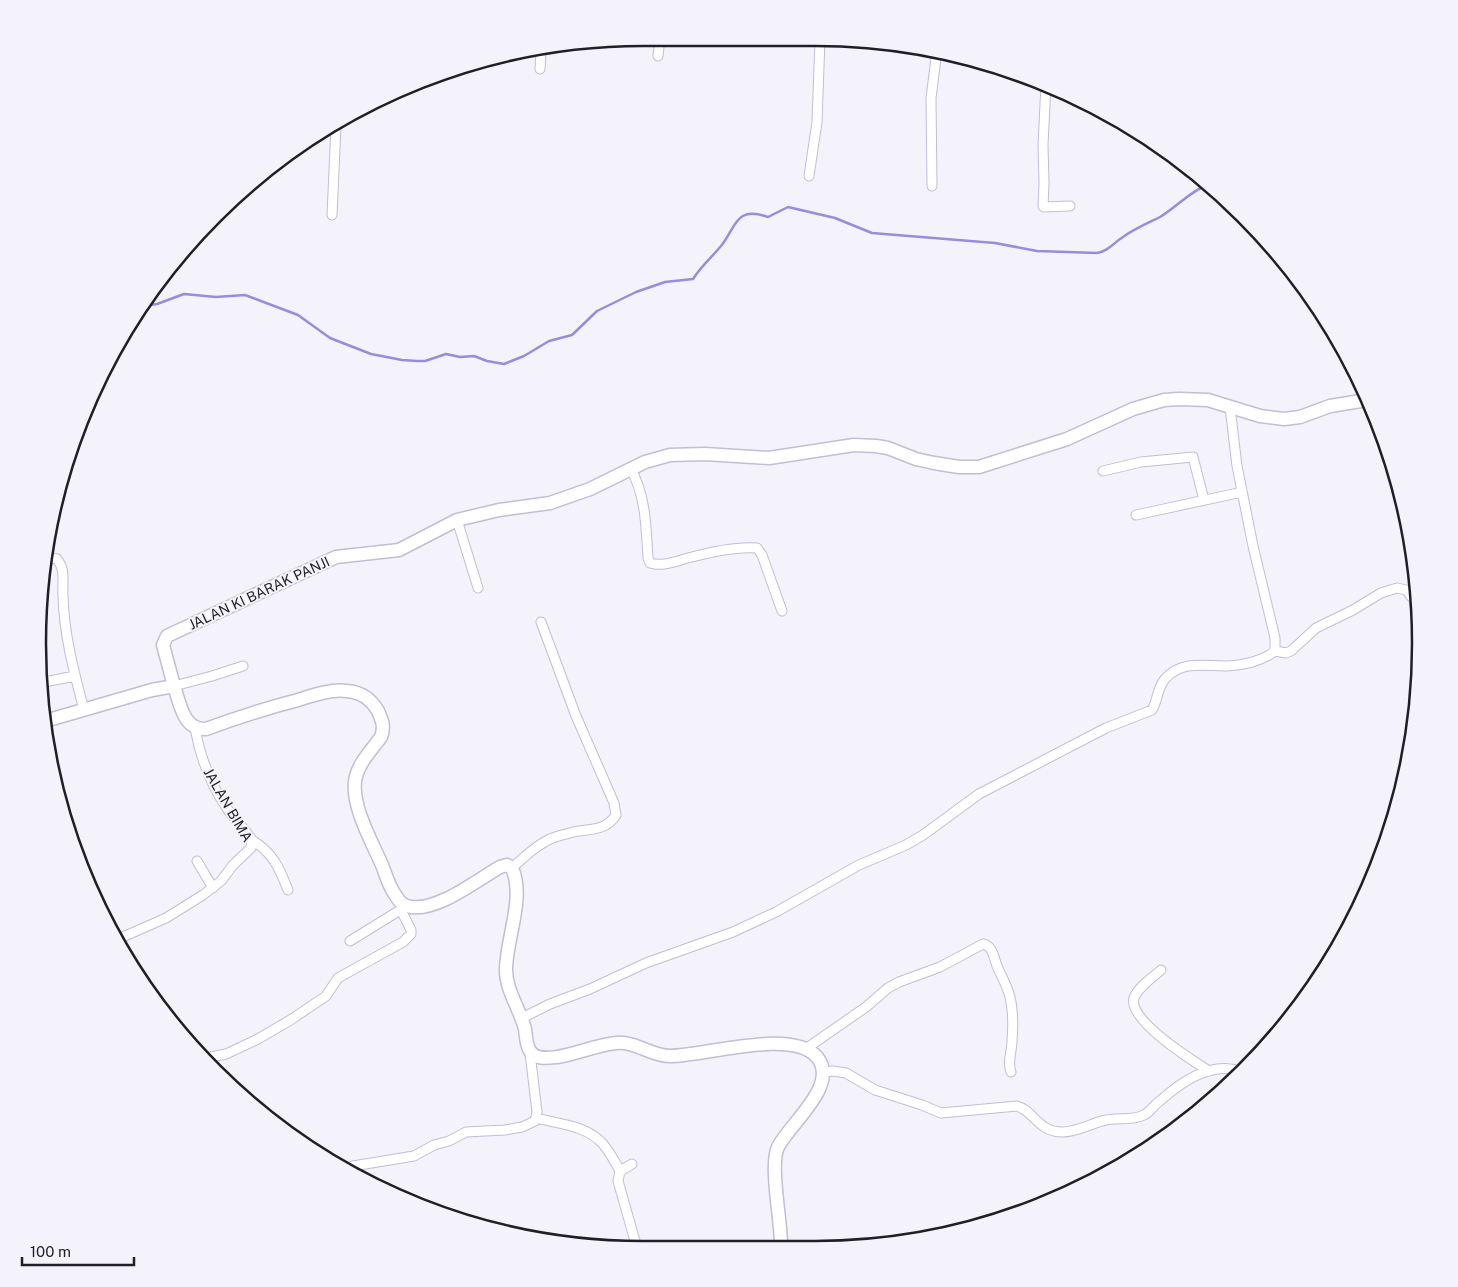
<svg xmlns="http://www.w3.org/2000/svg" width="1458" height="1287" font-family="'Public Sans',sans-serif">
<rect width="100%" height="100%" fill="#f4f3fc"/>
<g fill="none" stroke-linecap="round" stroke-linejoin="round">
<!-- stream -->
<path stroke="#9a8cdb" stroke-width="2.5" d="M 144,306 L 157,304 L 184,294 L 216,297 L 245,295 L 298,315 L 330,338 L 371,354 L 402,360 L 417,361 L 425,361 L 446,354 L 460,357 L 474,356 L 487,361 L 504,364 L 524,356 L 549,341 L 572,335 L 597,311 L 636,292 L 665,282 L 693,279 C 701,266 712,257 721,246 C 736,228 735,205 768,217 L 788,207 L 835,218 L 872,233 L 995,243 L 1037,251 L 1097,253 C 1109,251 1113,243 1123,237 C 1134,229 1148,223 1160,217 C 1177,207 1190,191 1209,184"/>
<defs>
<path id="street" d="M 658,56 L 660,38
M 540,69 L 541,51
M 1046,84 L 1043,145 L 1044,183 L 1043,206 L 1044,207 L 1070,206
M 1188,172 L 1188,169
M 809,176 L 817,122 L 820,39
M 932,186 L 931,98 L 937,50
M 332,215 L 336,126
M 631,469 C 646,497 646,527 648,558 L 650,563 C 663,567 676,561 688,558 C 710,552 735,546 757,548 L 762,555 L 782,611
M 1103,471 L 1141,462 L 1193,457 L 1204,500
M 1136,515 L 1242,492
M 457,520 L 478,588
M 47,557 L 57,559 C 66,570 62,581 63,596 C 64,635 74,672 84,710
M 1275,651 L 1286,653 L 1291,651 L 1316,628 L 1353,610 L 1381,593 L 1397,588 L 1406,590 L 1414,600 L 1418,627
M 39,683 L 75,676
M 174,686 L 212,676 L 243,666
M 252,840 C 273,853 279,867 288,890
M 197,861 L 213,888
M 512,868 C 524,857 536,846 550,839 C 557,836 566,834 573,832 C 589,829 606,831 616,815 L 614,803 L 576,716 L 541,622
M 116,940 L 166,918 L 203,895 L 221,881 L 233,865 L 251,848 L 252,840 C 245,829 235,820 228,810 C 211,785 200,757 195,728
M 350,941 L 405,907
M 1161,970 C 1152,978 1138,987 1134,998 C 1127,1020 1193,1061 1209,1071
M 522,1018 L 550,1004 L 590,989 L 646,963 L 733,932 L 776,912 L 859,865 L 906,845 L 923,835 L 979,794 L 1106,728 L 1152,710 C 1158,700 1157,688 1165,679 C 1181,660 1206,666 1227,666 C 1243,665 1262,661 1275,651 L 1275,638 L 1253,546 L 1237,466 L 1230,407
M 807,1048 L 866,1007 L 888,988 L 899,982 L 940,967 L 983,944 C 993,946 994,958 997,966 C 1002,978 1009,988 1011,1002 C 1013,1014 1013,1029 1012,1041 C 1012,1051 1007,1063 1011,1072
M 202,1057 L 211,1057 L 226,1054 L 258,1039 L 292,1019 L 326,996 L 338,978 L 403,942 L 411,934 L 411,930 L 401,910
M 824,1072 L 833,1071 L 846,1073 L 875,1090 L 922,1105 L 941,1113 L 1017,1106 C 1033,1110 1038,1132 1062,1132 C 1078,1132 1091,1123 1106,1120 C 1118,1117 1133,1121 1144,1115 C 1150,1112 1155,1104 1161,1100 C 1181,1082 1211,1061 1240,1071
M 536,1118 C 559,1124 586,1125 603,1144 C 610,1152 615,1162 620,1171
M 632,1164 L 620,1171 L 618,1181 L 637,1248
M 353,1166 L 414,1156 L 434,1145 L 449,1141 L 466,1132 L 505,1130 L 522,1127 L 535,1121 L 537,1112 L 530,1053"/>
<path id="secondary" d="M 174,686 C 180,703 183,730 206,729 C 236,718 267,708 298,700 C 314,695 330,689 347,691 C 361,692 371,699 378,711 C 382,720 385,727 381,737 C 371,751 357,764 355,782 C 352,807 372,842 382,865 C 386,875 389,887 396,896 C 399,902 404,906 411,907 C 438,911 477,880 500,867 L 507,865 L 512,868 C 525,898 507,936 506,968 C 505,989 520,1009 525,1029 C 526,1036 526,1045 530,1051 C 535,1060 548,1058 557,1057 C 577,1054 596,1045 616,1043 C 636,1041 651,1056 670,1056 C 704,1056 792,1028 817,1057 C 840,1085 790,1123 778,1147 C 769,1166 782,1224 781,1248
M 45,721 L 152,690 L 174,686 L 163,645 L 167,636 L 336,557 L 399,550 L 457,520 L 499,510 L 550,503 L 590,489 L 645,462 L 670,455 L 705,454 L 769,458 L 854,445 L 876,446 L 888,448 L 916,459 L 934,463 L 959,467 L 979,467 L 1067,439 L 1133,409 L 1164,400 L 1179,399 L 1208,400 L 1260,416 L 1284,419 L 1300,417 L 1330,406 L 1367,400"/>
</defs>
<!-- street casing -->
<use href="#street" stroke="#c1bed5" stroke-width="11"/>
<!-- secondary casing -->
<use href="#secondary" stroke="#c1bed5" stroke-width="15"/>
<!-- street -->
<use href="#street" stroke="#fff" stroke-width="9"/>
<!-- secondary -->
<use href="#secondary" stroke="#fff" stroke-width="12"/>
</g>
<g text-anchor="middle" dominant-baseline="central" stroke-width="4" stroke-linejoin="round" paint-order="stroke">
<!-- street labels -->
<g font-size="14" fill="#201f28" stroke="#f4f3fc">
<text transform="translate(259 593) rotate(-25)">JALAN KI BARAK PANJI</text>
<text transform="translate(228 805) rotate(60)">JALAN BIMA</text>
</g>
</g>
<!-- crop -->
<path d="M0 0H1458V1287H0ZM643 46H815A597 597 0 0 1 1412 643V644A597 597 0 0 1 815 1241H643A597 597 0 0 1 46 644V643A597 597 0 0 1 643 46Z" fill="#f4f3fc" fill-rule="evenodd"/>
<path fill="none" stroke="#201f28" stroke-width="2.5" d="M643 46H815A597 597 0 0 1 1412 643V644A597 597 0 0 1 815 1241H643A597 597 0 0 1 46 644V643A597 597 0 0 1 643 46Z"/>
<!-- scale -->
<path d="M22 1257v8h112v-8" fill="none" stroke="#201f28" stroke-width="2.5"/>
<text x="30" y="1257" font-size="15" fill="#201f28" stroke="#f4f3fc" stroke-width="4" paint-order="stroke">100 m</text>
</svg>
